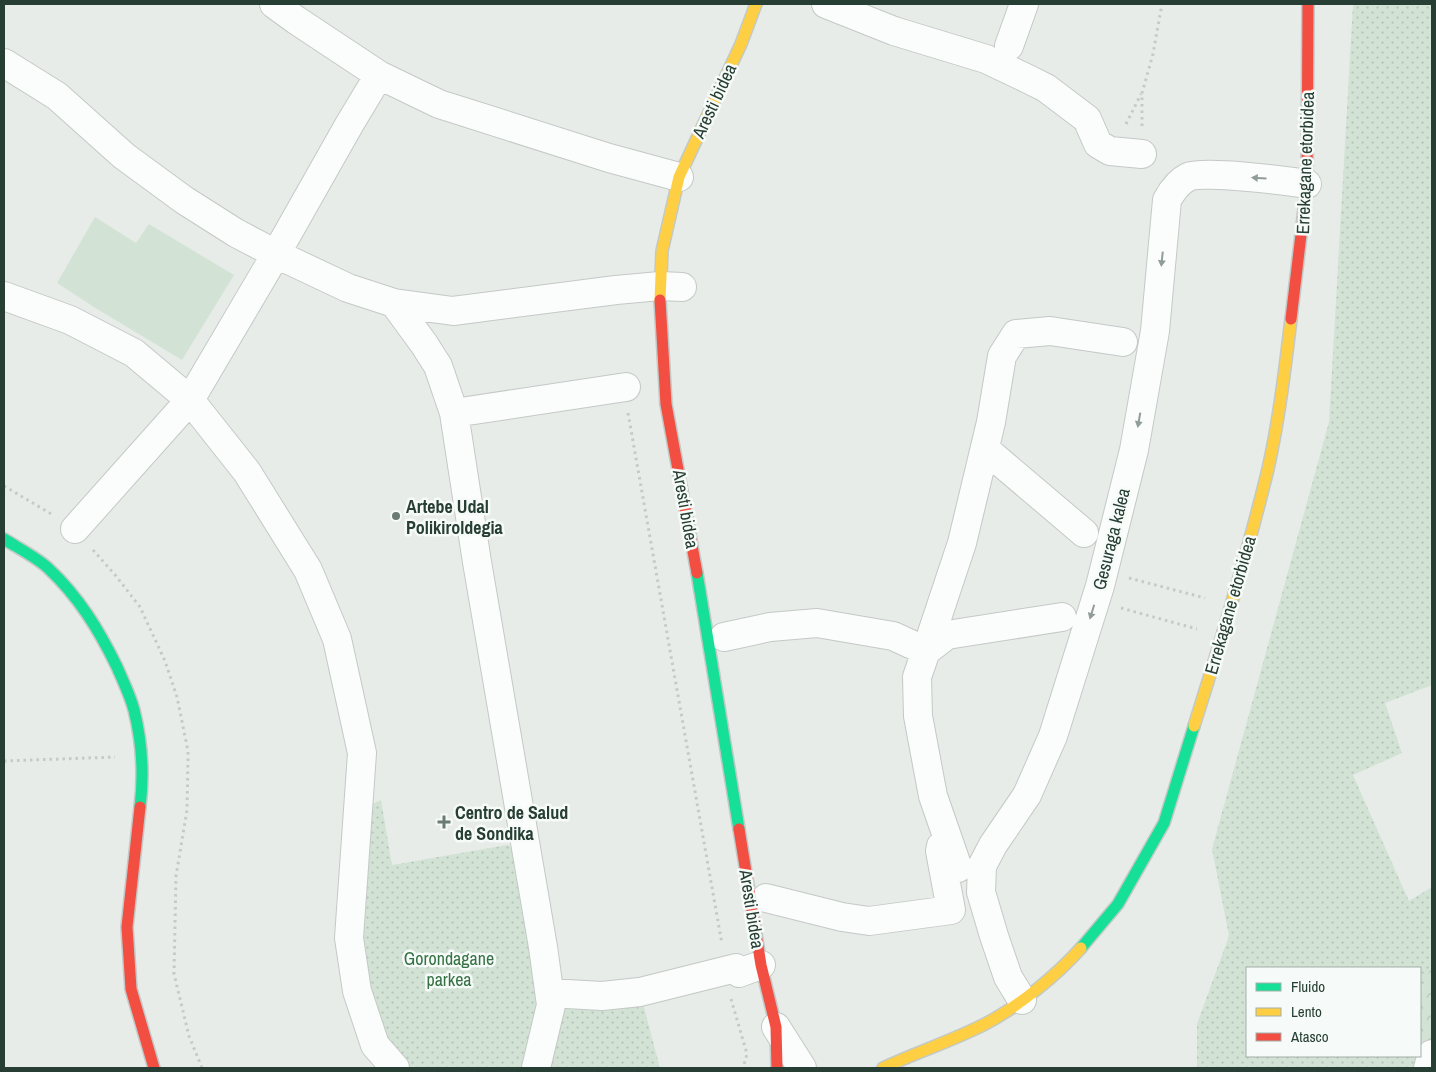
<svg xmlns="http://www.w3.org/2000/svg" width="1436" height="1072" font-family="'Archivo Narrow',sans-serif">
<defs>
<pattern id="grass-dots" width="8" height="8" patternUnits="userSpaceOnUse" patternTransform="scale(1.25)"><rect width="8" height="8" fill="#d2e3d5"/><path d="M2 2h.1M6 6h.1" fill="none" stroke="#b4c4b7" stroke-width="1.8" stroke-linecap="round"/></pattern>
<pattern id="forest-crowns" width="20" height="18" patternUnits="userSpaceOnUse" patternTransform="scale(1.25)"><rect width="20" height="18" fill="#d2e3d5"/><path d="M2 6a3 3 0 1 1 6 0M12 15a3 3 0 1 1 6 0" fill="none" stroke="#b4c4b7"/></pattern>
</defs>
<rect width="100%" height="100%" fill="#e7ece9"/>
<!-- grass -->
<path fill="url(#grass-dots)" d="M 1353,4 L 1432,4 L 1432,161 L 1430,164 L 1432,163 L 1432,685 L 1385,703 L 1402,753 L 1353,775 L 1409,901 L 1432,887 L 1432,964 L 1422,989 L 1420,1003 L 1420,968 L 1247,968 L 1247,1056 L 1420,1056 L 1420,1044 L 1432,1047 L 1432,1068 L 1197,1068 L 1197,1024 L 1229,936 L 1212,849 L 1329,422 Z
M 381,800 L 392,865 L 507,845 L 526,850 L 551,1005 L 640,992 L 660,1068 L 379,1068 L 357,991 L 358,810 Z"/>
<!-- forest -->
<path fill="url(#forest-crowns)" d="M 1432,964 L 1432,1047 L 1420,1044 L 1420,1003 L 1422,989 Z"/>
<!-- pitch -->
<path fill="#d2e3d5" d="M 95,217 L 136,243 L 149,224 L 234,275 L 182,360 L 97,309 L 57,283 Z"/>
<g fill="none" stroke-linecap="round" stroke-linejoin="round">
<defs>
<path id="street" d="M 274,4 L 296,20 L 379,75 L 439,104 L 609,158 L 679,177
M 826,4 L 894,31 L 986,59 L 1028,79 L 1046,88 L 1087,119 L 1098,144 L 1110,151 L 1142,154
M 1009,46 L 1024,4
M 4,63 L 57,96 L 124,156 L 184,200 L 236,233 L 276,254 L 348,288 L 394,303 L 424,344 L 438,366 L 454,413 L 477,562 L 543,947 L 551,1005 L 536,1068
M 4,296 L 70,320 L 134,353 L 190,400 L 247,472 L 308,570 L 337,639 L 362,753 L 349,938 L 357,991 L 375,1045 L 395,1068
M 394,303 L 453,311 L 616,290 L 660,286 L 682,287
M 454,413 L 626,387
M 985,449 L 1084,533
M 75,529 L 190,400 L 276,254 L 349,125 L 379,75
M 724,637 L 770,627 L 817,623 L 893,636 L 926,651 L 962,543 L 991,422 L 1002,356 L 1016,334 L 1050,331 L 1123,342
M 958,868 L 933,796 L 918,716 L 917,677 L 926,651 L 947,635 L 1062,617
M 766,898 L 842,917 L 869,921 L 951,910 L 940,851 L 941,846
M 550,993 L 602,996 L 640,992 L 736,968 L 739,973 L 761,965
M 1022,1000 L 1008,977 L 994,936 L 981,892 L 982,866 L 993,845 L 1027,795 L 1053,736 L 1100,586 L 1134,450 L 1155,331 L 1167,200 C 1172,191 1178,182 1188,177 C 1202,170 1288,181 1307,184
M 776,1027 L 802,1068
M 1428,1068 L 1432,1054"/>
<path id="fast" d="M 4,539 C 18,548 36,557 48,568 C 79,597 99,630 117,667 C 123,681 130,695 134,710 C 142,742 144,775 140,807
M 697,573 L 739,829
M 1081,948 L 1118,904 L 1164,823 L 1194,726"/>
<path id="slow" d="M 660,300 L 662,251 L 679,177 L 741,44 L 756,4
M 1194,726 C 1221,641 1247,556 1268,469 C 1279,420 1285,369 1291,319
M 883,1068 C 917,1052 952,1041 985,1024 C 1018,1007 1057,975 1081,948"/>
<path id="jam" d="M 660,300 L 666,404 L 697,573
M 1291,319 L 1307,184 L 1308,4
M 140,807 L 127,927 L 131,989 L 154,1068
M 739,829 L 761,965 L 776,1027 L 777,1068"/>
</defs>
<!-- street casing -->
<use href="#street" stroke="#c4c9c6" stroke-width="30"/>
<!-- fast casing -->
<use href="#fast" stroke="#c3c9c6" stroke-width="14"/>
<!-- slow casing -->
<use href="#slow" stroke="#c3c9c6" stroke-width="14"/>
<!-- jam casing -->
<use href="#jam" stroke="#c3c9c6" stroke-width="14"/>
<!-- path -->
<path stroke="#c3cbc7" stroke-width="3" stroke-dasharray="2.5 4" stroke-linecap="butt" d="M 1126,124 L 1141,94
M 1142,126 L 1142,93 L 1153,54 L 1162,4
M 628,413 L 722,944
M 4,486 L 53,515
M 93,550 L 116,576 L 140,607 L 165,661 L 177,697 L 188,751 L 188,761 L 187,810 L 176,876 L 174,974 L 189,1036 L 202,1068
M 1129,578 L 1205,598
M 1121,608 L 1197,629
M 4,761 L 115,757
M 731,999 L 747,1054 L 743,1068"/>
<!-- street -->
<use href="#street" stroke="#fbfcfc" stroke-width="28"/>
<!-- fast -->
<use href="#fast" stroke="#16e098" stroke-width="11"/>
<!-- slow -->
<use href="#slow" stroke="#ffcf43" stroke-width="11"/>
<!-- jam -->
<use href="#jam" stroke="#f24e42" stroke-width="11"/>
</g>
<!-- one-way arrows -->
<defs><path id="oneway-solid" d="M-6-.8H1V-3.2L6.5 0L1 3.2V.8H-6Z" transform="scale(1.25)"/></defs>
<g fill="#909d98">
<use href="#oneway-solid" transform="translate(1259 178) rotate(-177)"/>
<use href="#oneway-solid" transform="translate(1162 259) rotate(96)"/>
<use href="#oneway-solid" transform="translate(1139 420) rotate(100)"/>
<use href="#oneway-solid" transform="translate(1092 612) rotate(107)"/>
</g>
<!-- markers -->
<g fill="#6a7b73" stroke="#f6faf8" stroke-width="2">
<circle cx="396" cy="516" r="5"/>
<path d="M441.5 814.5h5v5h5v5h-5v5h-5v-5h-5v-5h5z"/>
</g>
<g text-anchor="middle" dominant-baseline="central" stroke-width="5" stroke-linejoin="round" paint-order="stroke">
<!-- street labels -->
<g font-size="18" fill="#263e34" stroke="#f6faf8">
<text transform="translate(714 101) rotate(-65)">Aresti bidea</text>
<text transform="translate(1305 163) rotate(-88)">Errekagane etorbidea</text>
<text transform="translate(686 509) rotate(80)">Aresti bidea</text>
<text transform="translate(1111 539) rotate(-76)">Gesuraga kalea</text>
<text transform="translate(1230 605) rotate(-74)">Errekagane etorbidea</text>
<text transform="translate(752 909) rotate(81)">Aresti bidea</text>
</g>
<!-- poi labels -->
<g font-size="18" font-weight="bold" fill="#263e34" stroke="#f6faf8" text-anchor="start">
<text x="406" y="506">Artebe Udal<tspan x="406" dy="21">Polikiroldegia</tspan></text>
<text x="455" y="812">Centro de Salud<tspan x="455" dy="21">de Sondika</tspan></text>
</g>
<!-- park labels -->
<g font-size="18" fill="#347143" stroke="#f6faf8">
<text x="449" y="958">Gorondagane<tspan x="449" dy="21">parkea</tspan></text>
</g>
</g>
<!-- border -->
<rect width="1436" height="1072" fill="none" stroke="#263e34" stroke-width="10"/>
<!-- legend -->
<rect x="1246" y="967" width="175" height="90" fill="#f6faf8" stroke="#a3afaa"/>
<rect x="1256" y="983" width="25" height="8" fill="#16e098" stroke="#a3afaa"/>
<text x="1291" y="992" font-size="15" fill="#263e34">Fluido</text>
<rect x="1256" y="1008" width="25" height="8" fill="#ffcf43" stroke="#a3afaa"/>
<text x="1291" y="1017" font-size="15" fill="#263e34">Lento</text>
<rect x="1256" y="1033" width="25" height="8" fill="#f24e42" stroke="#a3afaa"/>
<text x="1291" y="1042" font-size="15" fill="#263e34">Atasco</text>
</svg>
